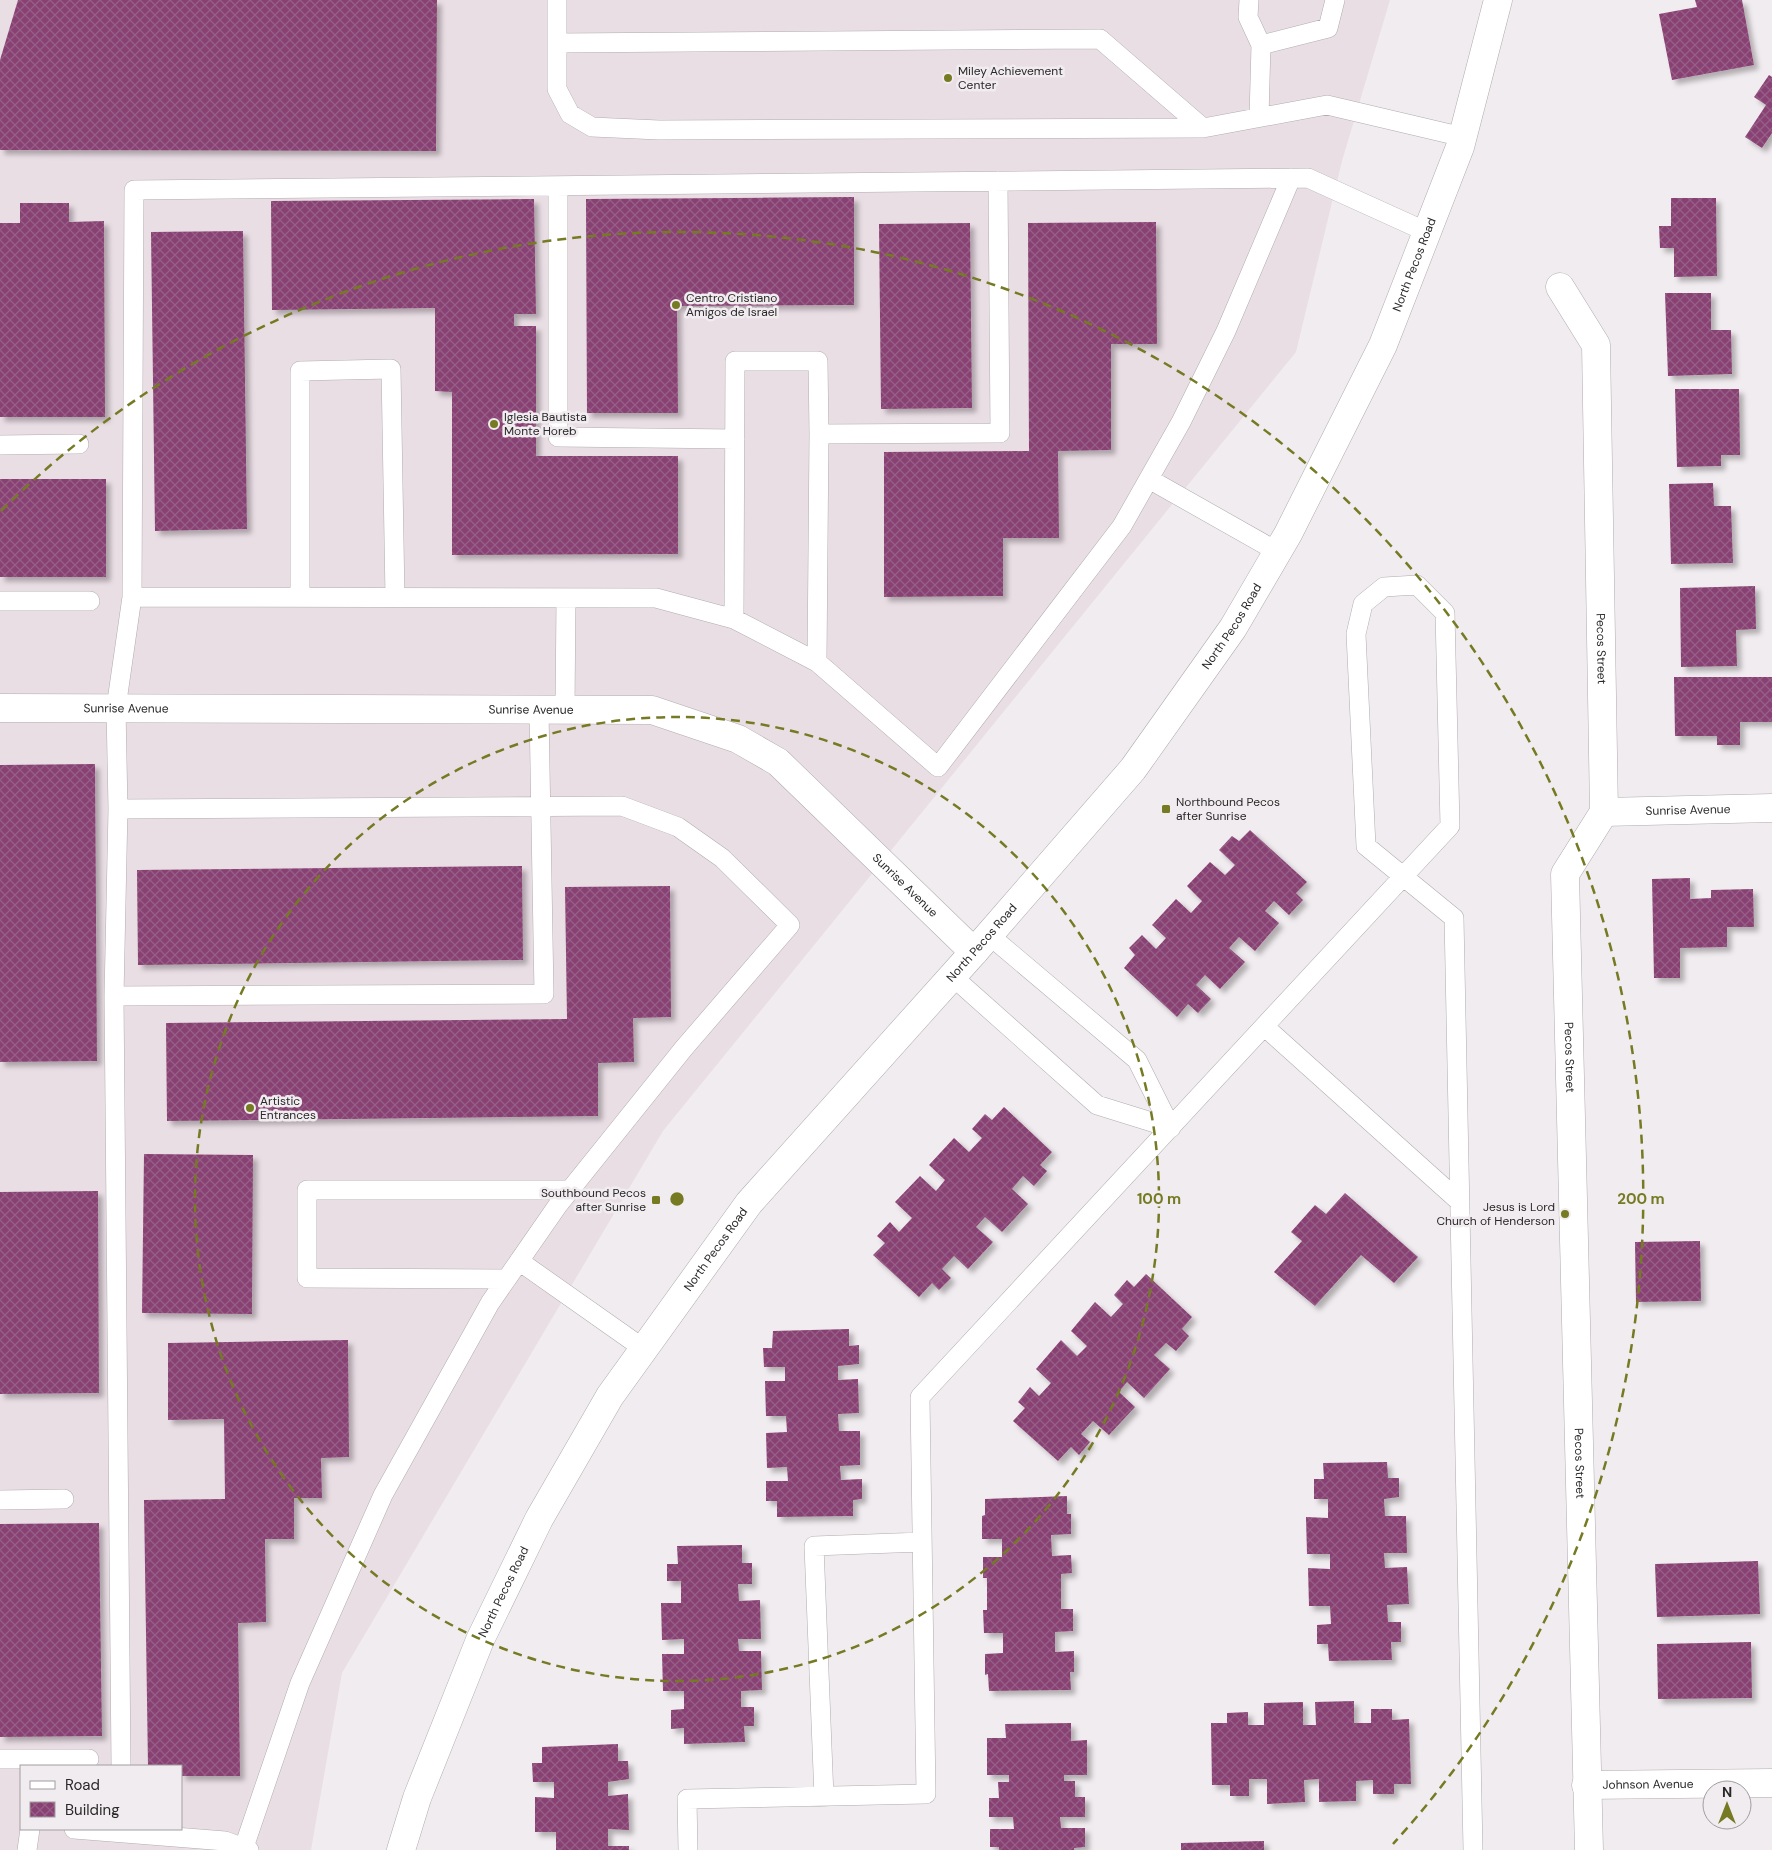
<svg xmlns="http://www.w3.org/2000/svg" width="1772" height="1850" font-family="'DM Sans',sans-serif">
<defs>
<pattern id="building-cross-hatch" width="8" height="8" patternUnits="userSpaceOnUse" patternTransform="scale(1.25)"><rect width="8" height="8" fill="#894073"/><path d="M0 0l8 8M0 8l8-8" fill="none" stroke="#966086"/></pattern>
<filter id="shadow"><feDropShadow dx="4.5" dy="4.5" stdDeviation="2.5" flood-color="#0004"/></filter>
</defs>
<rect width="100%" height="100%" fill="#f1ecef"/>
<!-- built -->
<path fill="#eadee5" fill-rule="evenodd" d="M 0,0 L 1390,0 L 1342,161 L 1296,352 L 663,1131 L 342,1673 L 311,1850 L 0,1850 ZM 21,1766 L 181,1766 L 181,1829 L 21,1829 Z"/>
<!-- building -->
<path fill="url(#building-cross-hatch)" filter="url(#shadow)" d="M 18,0 L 437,0 L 436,151 L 0,150 L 0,60 Z
M 1695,0 L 1742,0 L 1754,65 L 1672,80 L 1659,14 L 1697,7 Z
M 1769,75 L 1772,77 L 1772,133 L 1762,148 L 1745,137 L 1766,105 L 1754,97 Z
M 854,197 L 854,305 L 677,306 L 678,413 L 587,413 L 586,199 Z
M 1671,198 L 1716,198 L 1717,276 L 1674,277 L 1674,248 L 1660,248 L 1659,226 L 1671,226 Z
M 534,199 L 536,314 L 514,314 L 514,326 L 536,326 L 536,456 L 678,456 L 678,554 L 452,555 L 452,392 L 435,391 L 435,308 L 272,310 L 271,201 Z
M 20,203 L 69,203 L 69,222 L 104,221 L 105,417 L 0,417 L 0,223 L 20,223 Z
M 1156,222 L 1157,344 L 1111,344 L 1111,450 L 1058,451 L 1059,538 L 1003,538 L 1003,596 L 884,597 L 884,452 L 1029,451 L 1028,223 Z
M 970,223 L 972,408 L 881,409 L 879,224 Z
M 243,231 L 247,529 L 155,531 L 151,232 Z
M 1665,293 L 1711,293 L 1711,330 L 1731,330 L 1732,374 L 1668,376 Z
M 1675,389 L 1739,389 L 1740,455 L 1721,455 L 1721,466 L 1677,467 Z
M 0,479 L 106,479 L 106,577 L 0,577 Z
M 1713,483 L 1714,506 L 1731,506 L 1733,563 L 1671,564 L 1669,484 Z
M 1755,586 L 1756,629 L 1736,630 L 1737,666 L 1681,667 L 1680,588 Z
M 1674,677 L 1772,677 L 1772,722 L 1740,722 L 1740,745 L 1717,745 L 1717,736 L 1675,736 Z
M 95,764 L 97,1061 L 0,1062 L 0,765 Z
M 1250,830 L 1307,882 L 1296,893 L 1303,900 L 1289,915 L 1274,901 L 1265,911 L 1279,923 L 1255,951 L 1239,937 L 1229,948 L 1245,962 L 1220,989 L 1205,975 L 1196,985 L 1211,999 L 1198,1013 L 1188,1004 L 1177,1017 L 1124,968 L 1135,955 L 1129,948 L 1142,935 L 1156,949 L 1166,938 L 1152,925 L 1176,899 L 1191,913 L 1202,901 L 1187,886 L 1210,862 L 1225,875 L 1235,865 L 1219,850 L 1232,836 L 1239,841 Z
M 522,866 L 523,960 L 138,965 L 137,870 Z
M 1690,878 L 1690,899 L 1711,898 L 1711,890 L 1753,889 L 1754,927 L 1727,927 L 1727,947 L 1680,948 L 1680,978 L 1654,978 L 1652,879 Z
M 670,886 L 671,1017 L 633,1018 L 634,1062 L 598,1063 L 598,1116 L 167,1121 L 166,1023 L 567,1019 L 565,887 Z
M 1004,1107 L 1052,1152 L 1040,1165 L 1047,1171 L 1034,1186 L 1023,1176 L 1012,1189 L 1028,1204 L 1002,1232 L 985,1217 L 976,1227 L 993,1242 L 968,1269 L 954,1256 L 942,1269 L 951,1278 L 939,1290 L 932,1283 L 919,1297 L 873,1255 L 885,1243 L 877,1236 L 890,1222 L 899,1232 L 912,1218 L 895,1202 L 920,1176 L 936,1191 L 945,1180 L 929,1165 L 954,1138 L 969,1152 L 982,1138 L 972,1129 L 985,1114 L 992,1120 Z
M 144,1154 L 253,1155 L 252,1314 L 142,1313 Z
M 98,1191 L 99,1393 L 0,1394 L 0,1192 Z
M 1345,1193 L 1418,1257 L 1394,1283 L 1361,1255 L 1315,1306 L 1274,1272 L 1302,1241 L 1291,1232 L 1315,1205 L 1326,1214 Z
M 1700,1241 L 1701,1301 L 1636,1302 L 1635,1242 Z
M 1146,1274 L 1192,1317 L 1182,1329 L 1189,1336 L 1176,1351 L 1166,1343 L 1154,1355 L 1170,1369 L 1144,1398 L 1127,1382 L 1119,1392 L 1135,1407 L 1109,1435 L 1093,1421 L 1081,1434 L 1090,1442 L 1079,1455 L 1071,1447 L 1058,1461 L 1013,1421 L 1025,1408 L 1018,1402 L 1030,1387 L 1039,1396 L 1051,1383 L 1036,1369 L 1061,1340 L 1077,1356 L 1087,1346 L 1071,1331 L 1095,1302 L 1111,1317 L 1123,1304 L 1114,1295 L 1127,1280 L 1134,1287 Z
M 849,1329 L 849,1346 L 859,1345 L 859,1364 L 838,1366 L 838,1380 L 858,1379 L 859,1413 L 838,1414 L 839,1431 L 860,1431 L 860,1465 L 840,1466 L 841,1480 L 862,1479 L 862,1499 L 853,1500 L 853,1516 L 777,1517 L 777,1501 L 766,1501 L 766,1481 L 788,1481 L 787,1467 L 767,1468 L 766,1433 L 787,1432 L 786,1416 L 766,1416 L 765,1381 L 785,1381 L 785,1367 L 764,1367 L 763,1348 L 772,1348 L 773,1331 Z
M 348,1340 L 349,1457 L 321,1458 L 322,1498 L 294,1498 L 294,1539 L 265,1539 L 266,1622 L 238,1623 L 240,1776 L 181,1776 L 181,1766 L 148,1766 L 144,1500 L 225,1499 L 224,1419 L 168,1420 L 168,1343 Z
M 1387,1462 L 1388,1478 L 1399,1478 L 1399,1497 L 1384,1499 L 1385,1516 L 1406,1516 L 1407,1553 L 1384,1553 L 1385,1568 L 1407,1567 L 1409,1604 L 1387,1605 L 1388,1622 L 1401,1622 L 1401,1642 L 1391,1642 L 1392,1660 L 1329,1661 L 1328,1644 L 1317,1644 L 1317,1625 L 1331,1624 L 1330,1606 L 1309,1606 L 1308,1568 L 1330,1569 L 1330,1554 L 1307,1554 L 1306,1517 L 1328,1518 L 1328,1499 L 1314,1499 L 1314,1479 L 1324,1479 L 1323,1463 Z
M 1067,1496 L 1067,1514 L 1071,1514 L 1071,1534 L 1051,1535 L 1052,1556 L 1071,1555 L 1072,1573 L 1061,1574 L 1061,1609 L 1073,1609 L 1073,1631 L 1055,1632 L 1055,1652 L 1074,1651 L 1074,1672 L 1070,1672 L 1071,1690 L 989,1691 L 988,1674 L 985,1675 L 985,1654 L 1003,1653 L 1003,1633 L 984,1633 L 983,1610 L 987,1610 L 987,1578 L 983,1578 L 983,1557 L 1002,1557 L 1002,1539 L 982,1539 L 982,1516 L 985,1515 L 985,1499 Z
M 99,1523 L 102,1736 L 0,1737 L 0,1524 Z
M 742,1545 L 742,1563 L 752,1563 L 752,1584 L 738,1584 L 739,1601 L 760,1600 L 761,1639 L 738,1639 L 739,1651 L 761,1651 L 762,1690 L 741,1691 L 741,1707 L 754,1707 L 754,1726 L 744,1726 L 745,1742 L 684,1744 L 684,1728 L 671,1729 L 671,1710 L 684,1709 L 684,1691 L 663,1691 L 662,1654 L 684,1654 L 684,1639 L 662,1640 L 661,1603 L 681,1603 L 681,1581 L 667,1581 L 667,1564 L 678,1564 L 677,1546 Z
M 1758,1561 L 1760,1614 L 1657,1617 L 1655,1564 Z
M 1751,1642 L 1752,1698 L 1658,1699 L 1657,1644 Z
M 1354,1701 L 1354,1723 L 1371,1723 L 1371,1709 L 1392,1709 L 1392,1720 L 1409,1719 L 1411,1784 L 1394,1784 L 1394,1794 L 1373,1794 L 1373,1780 L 1356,1781 L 1356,1801 L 1319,1802 L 1319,1779 L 1304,1780 L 1305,1802 L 1267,1804 L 1267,1779 L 1249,1779 L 1249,1796 L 1230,1796 L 1230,1785 L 1212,1785 L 1211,1723 L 1227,1723 L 1227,1713 L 1248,1712 L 1248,1725 L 1264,1725 L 1264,1703 L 1303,1702 L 1303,1725 L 1316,1725 L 1315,1702 Z
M 1071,1723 L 1071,1741 L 1087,1740 L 1087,1775 L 1064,1775 L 1064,1781 L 1075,1781 L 1075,1797 L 1085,1797 L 1085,1817 L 1060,1817 L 1061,1828 L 1085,1828 L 1085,1847 L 1074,1848 L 1074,1850 L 999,1850 L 999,1847 L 990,1847 L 990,1829 L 1014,1829 L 1013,1817 L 989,1817 L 989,1798 L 999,1798 L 998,1782 L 1009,1782 L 1009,1775 L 987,1775 L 987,1738 L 1006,1738 L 1005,1724 Z
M 618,1744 L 618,1761 L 628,1761 L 629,1779 L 608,1782 L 608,1796 L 628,1794 L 629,1830 L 608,1829 L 608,1846 L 629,1846 L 629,1850 L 556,1850 L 556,1832 L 535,1832 L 535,1797 L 554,1798 L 554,1782 L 533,1782 L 532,1763 L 542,1763 L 542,1747 Z
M 1264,1841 L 1264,1850 L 1181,1850 L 1181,1843 Z"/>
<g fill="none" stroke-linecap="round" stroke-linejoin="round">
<defs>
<path id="lane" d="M 557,0 L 557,89 L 570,114 L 592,127 L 659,130 L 1203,128 L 1327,105 L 1463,137
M 1249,0 L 1248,17 L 1261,45 L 1328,28 L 1335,0
M 557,43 L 1100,39 L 1203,128
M 1259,117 L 1261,45
M 558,186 L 558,437 L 735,439
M 0,445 L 79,444
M 1149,479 L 1278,552
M 132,597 L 656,598 L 734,619 L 817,662 L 938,767 L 1122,526 L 1181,422 L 1226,331 L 1291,178
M 300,597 L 300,371 L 391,369 L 395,597
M 0,601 L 90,601
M 734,619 L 735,361 L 818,361 L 819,434 L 1000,433 L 998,181
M 817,662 L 819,434
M 565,710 L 566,598
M 118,809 L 114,996 L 544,994 L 539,710
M 952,976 L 1097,1105 L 1171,1128 L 1137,1060 L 989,935
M 114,996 L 121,1766
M 1265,1027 L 1460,1202
M 519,1261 L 644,1349
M 506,1279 L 307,1278 L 307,1190 L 570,1190
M 0,1500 L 64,1499
M 0,1759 L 89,1759
M 824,1797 L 814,1546 L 922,1542
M 74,1829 L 225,1841 L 249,1850
M 27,1850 L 30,1829
M 243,1850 L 300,1683 L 383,1495 L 490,1303 L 558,1205 L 684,1048 L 790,925 L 722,858 L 678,827 L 622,806 L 118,809 L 116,708 L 132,597 L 134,190 L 1308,178 L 1427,232
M 688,1850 L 687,1799 L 926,1794 L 920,1397 C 1097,1207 1274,1017 1450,826 L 1445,613 L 1417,585 L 1384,587 L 1363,604 L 1356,634 L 1366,846 L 1454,918 L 1473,1850"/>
<g id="street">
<path id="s1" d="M 1560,287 L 1596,345 L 1604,812 L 1565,874 L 1589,1850"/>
<path id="s2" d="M 1604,812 L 1772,808"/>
<path id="s3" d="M 1586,1785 L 1772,1783"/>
</g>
<g id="secondary">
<path id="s4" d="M 0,708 L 652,710 L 738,739 L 778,762 L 974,952"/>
<path id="s5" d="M 401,1850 L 417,1798 L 480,1640 L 539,1519 L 610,1396 L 749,1203 L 974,952 L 1133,769 L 1233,628 L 1288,534 L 1383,345 L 1460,147 L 1498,0"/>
</g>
</defs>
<!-- lane casing -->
<use href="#lane" stroke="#b0acae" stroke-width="20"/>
<!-- street casing -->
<use href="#street" stroke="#b0acae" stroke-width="29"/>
<!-- secondary casing -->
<use href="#secondary" stroke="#b0acae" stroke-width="29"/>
<!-- lane -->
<use href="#lane" stroke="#fff" stroke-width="19"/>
<!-- street -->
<use href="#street" stroke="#fff" stroke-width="28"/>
<!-- secondary -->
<use href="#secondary" stroke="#fff" stroke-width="28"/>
</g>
<!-- distance rings -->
<g fill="none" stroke="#757a23" stroke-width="2.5" stroke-dasharray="9 6">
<circle cx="677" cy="1199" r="482"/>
<path d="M1 511A964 964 0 0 1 1393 1844"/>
</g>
<!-- markers -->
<g fill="#757a23" stroke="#f1ecef" stroke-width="2">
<circle cx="948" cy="78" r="5"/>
<circle cx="676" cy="305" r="5"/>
<circle cx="494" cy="424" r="5"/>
<rect x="1161" y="804" width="10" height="10" rx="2.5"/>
<circle cx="250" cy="1108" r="5"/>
<rect x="651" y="1195" width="10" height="10" rx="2.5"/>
<circle cx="1565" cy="1214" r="5"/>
</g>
<g text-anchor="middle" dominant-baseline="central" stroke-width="5" stroke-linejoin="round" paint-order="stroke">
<!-- poi labels -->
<g font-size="12" fill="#2a2829" stroke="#f1ecef" text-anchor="start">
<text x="958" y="71">Miley Achievement<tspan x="958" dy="14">Center</tspan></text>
<text x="686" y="298">Centro Cristiano<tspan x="686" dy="14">Amigos de Israel</tspan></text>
<text x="504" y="417">Iglesia Bautista<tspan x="504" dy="14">Monte Horeb</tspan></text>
<text x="1176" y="802">Northbound Pecos<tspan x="1176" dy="14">after Sunrise</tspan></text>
<text x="260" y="1101">Artistic<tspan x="260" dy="14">Entrances</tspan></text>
<text x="646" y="1193" text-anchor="end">Southbound Pecos<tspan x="646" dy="14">after Sunrise</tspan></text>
<text x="1555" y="1207" text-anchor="end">Jesus is Lord<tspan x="1555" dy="14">Church of Henderson</tspan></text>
</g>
<!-- street labels -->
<g font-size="12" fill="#2a2829" stroke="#f1ecef">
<text stroke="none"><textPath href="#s5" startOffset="1898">North Pecos Road</textPath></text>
<text stroke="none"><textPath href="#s5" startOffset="1492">North Pecos Road</textPath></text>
<text stroke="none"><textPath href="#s1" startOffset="372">Pecos Street</textPath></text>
<text stroke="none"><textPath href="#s4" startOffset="126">Sunrise Avenue</textPath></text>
<text stroke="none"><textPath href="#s4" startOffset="531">Sunrise Avenue</textPath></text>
<text stroke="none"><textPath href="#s2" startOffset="84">Sunrise Avenue</textPath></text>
<text stroke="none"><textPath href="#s4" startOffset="966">Sunrise Avenue</textPath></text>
<text stroke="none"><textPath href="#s5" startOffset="1088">North Pecos Road</textPath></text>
<text stroke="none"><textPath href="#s1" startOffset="792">Pecos Street</textPath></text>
<text stroke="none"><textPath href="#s5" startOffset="682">North Pecos Road</textPath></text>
<text stroke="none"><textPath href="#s1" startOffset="1198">Pecos Street</textPath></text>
<text stroke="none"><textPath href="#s5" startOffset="278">North Pecos Road</textPath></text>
<text stroke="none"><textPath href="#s3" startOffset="62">Johnson Avenue</textPath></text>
</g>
</g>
<circle cx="677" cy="1199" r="8" fill="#757a23" stroke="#f1ecef" stroke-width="2.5"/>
<g font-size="15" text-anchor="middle" font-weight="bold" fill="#757a23" stroke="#f1ecef" stroke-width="5" stroke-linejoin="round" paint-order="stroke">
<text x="1159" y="1204">100 m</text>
<text x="1641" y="1204">200 m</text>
</g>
<!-- legend -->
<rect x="20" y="1765" width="162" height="65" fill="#f1ecef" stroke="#a19ea0"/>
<rect x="30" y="1781" width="25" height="8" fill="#ffffff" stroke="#a19ea0"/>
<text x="65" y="1790" font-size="15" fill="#2a2829">Road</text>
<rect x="30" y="1802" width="25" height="15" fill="url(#building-cross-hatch)" stroke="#a19ea0"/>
<text x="65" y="1815" font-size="15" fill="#2a2829">Building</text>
<!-- north arrow -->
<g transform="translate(1727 1805)"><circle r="24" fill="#f1ecef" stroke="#a19ea0"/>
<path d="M0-4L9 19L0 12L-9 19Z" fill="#757a23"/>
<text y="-8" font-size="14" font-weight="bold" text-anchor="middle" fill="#2a2829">N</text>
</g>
</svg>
